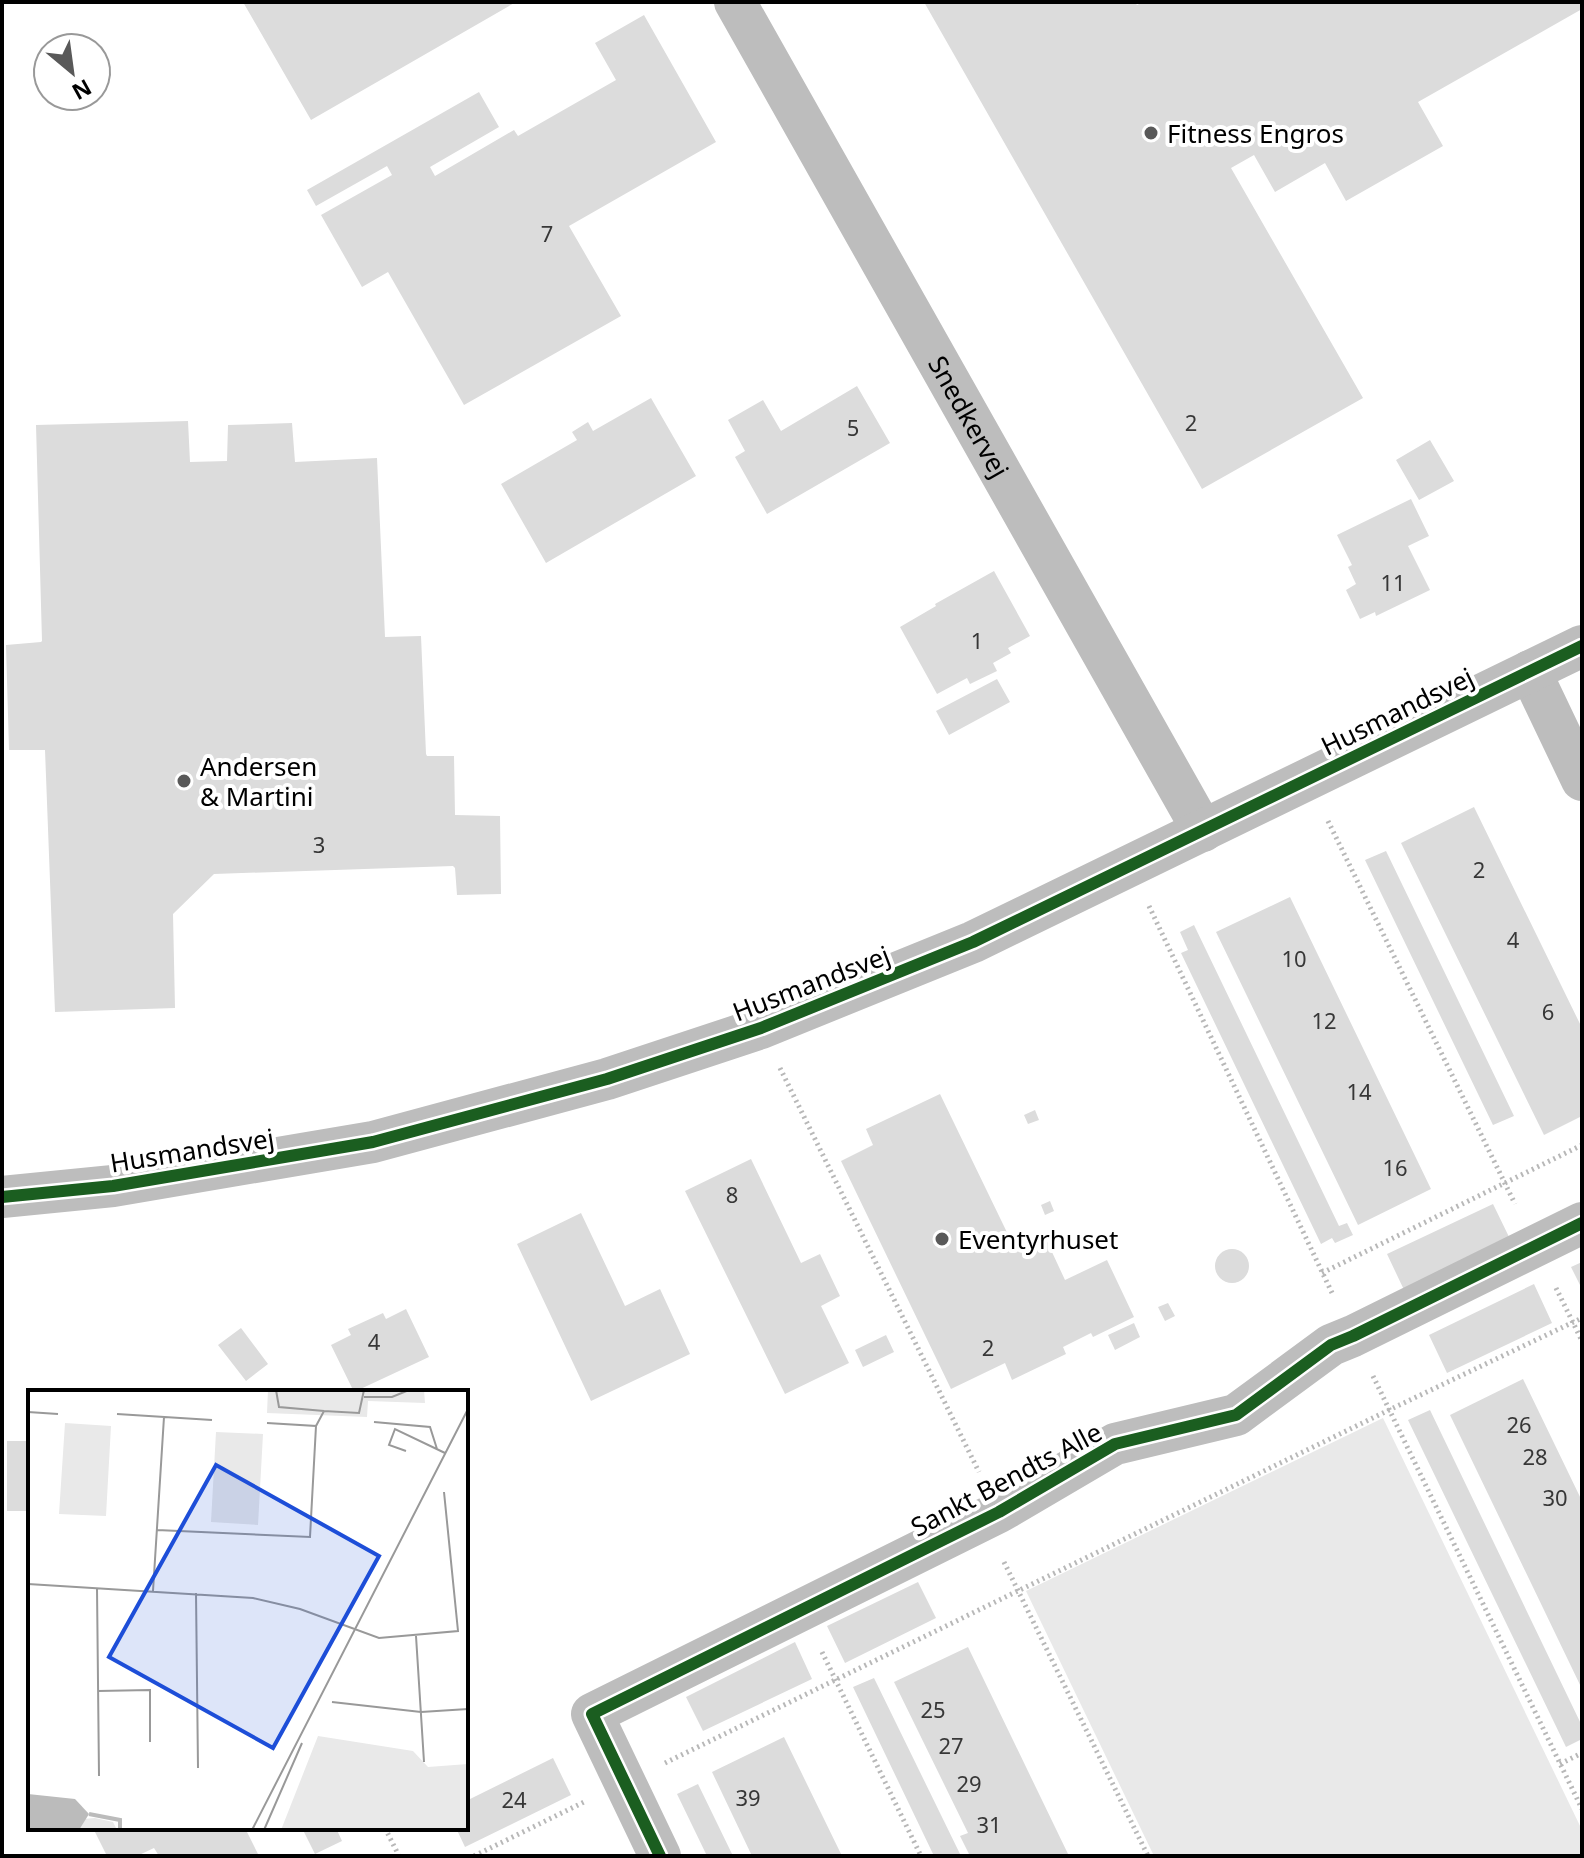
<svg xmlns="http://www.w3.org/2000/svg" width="1584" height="1858" font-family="'Noto Sans',sans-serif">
<rect width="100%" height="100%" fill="#fff"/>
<!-- green -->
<path fill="#e9e9e9" d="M 1383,1418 L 1582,1830 L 1582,1856 L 1154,1856 L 1026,1591 Z"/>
<!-- building -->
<path fill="#dcdcdc" d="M 243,2 L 516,2 L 311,120 Z
M 924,2 L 1135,2 L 1137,5 L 1143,2 L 1582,2 L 1582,9 L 1418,102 L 1443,146 L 1346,201 L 1325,163 L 1275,192 L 1254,155 L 1231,168 L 1363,398 L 1202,489 Z
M 644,15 L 716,142 L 569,226 L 621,316 L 464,405 L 388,272 L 362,287 L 321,215 L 392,175 L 387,166 L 316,206 L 307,190 L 479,92 L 499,127 L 430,167 L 435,176 L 514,130 L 518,136 L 616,80 L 595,43 Z
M 857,386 L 890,443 L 767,514 L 735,457 L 745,451 L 728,420 L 763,400 L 781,431 Z
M 651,398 L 696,476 L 546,563 L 501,484 L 577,440 L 572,432 L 588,422 L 593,431 Z
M 188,421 L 190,462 L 227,461 L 228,425 L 292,423 L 295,462 L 377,458 L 385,637 L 421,636 L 426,754 L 427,756 L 454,756 L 455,815 L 500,816 L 501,894 L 457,895 L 455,868 L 453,866 L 214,874 L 173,914 L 175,1008 L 55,1012 L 45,750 L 9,750 L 6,645 L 41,642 L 42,641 L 36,425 Z
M 1430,440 L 1454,481 L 1419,500 L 1396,460 Z
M 1411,499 L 1429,536 L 1408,546 L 1430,590 L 1376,616 L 1375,612 L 1360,619 L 1346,590 L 1356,584 L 1348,567 L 1352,565 L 1337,535 Z
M 994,571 L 1030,636 L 1008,648 L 1011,653 L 993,663 L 997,671 L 970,684 L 967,678 L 937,694 L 900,627 L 936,606 L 935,604 Z
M 997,679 L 1010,702 L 949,735 L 936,711 Z
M 1474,807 L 1582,1028 L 1582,1116 L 1544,1135 L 1401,843 Z
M 1386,851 L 1514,1116 L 1493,1125 L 1365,860 Z
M 1290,897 L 1431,1189 L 1358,1225 L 1216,932 Z
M 1194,925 L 1339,1226 L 1347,1223 L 1353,1235 L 1335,1243 L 1332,1238 L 1321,1244 L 1181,953 L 1188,950 L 1180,932 Z
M 940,1094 L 1016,1251 L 1045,1237 L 1065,1280 L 1107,1260 L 1134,1317 L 1093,1337 L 1091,1333 L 1063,1347 L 1066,1354 L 1012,1380 L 1005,1363 L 951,1389 L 841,1161 L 873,1145 L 866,1129 Z
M 1035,1110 L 1039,1120 L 1028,1124 L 1024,1115 Z
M 751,1159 L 801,1263 L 820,1254 L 840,1296 L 821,1306 L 849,1363 L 785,1394 L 685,1191 Z
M 1050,1201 L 1054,1211 L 1045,1215 L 1041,1205 Z
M 1493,1204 L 1511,1241 L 1405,1292 L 1387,1254 Z
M 581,1213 L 625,1306 L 660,1289 L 690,1354 L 591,1401 L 517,1244 Z
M1215 1266a17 17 0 1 1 34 0a17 17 0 1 1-34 0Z
M 1582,1262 L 1582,1289 L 1571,1267 Z
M 1534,1284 L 1552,1323 L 1447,1373 L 1429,1335 Z
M 1168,1303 L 1175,1316 L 1165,1321 L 1158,1307 Z
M 406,1309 L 429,1357 L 354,1392 L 331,1345 L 351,1335 L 348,1329 L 383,1313 L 386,1319 Z
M 1134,1323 L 1140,1337 L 1115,1350 L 1108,1335 Z
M 241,1328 L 268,1364 L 246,1381 L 218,1345 Z
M 886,1335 L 894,1352 L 863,1367 L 855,1350 Z
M 1523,1379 L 1582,1501 L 1582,1689 L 1450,1415 Z
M 1430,1410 L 1582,1726 L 1582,1739 L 1566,1747 L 1408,1420 Z
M 7,1441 L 30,1441 L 30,1511 L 7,1511 Z
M 918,1582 L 936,1618 L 845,1663 L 827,1626 Z
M 795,1642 L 812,1679 L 703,1731 L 686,1697 Z
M 968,1647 L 1069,1856 L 970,1856 L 960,1836 L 968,1833 L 894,1682 Z
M 874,1678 L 961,1856 L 934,1856 L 853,1687 Z
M 784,1737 L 842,1856 L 752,1856 L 712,1772 Z
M 553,1758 L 571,1795 L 465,1847 L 456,1828 L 466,1828 L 466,1801 Z
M 698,1784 L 733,1856 L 707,1856 L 677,1794 Z
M 93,1828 L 245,1828 L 259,1856 L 159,1856 L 154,1848 L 137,1856 L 107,1856 Z
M 302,1828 L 336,1828 L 342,1841 L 315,1854 Z"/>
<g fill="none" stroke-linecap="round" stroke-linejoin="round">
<!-- path -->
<path stroke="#b8b8b8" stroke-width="5" stroke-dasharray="2 4" stroke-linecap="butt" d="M 1328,821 L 1515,1204
M 1149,906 L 1333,1295
M 780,1068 L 979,1472
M 1322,1273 L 1582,1145
M 1556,1288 L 1582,1341
M 1373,1376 L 1582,1809
M 1004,1562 L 1148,1856
M 822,1652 L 921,1856
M 665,1763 L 1389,1410 L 1582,1318
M 1560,1764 L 1582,1753
M 385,1828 L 399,1856
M 474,1856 L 584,1802"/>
<!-- minor -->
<g stroke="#bdbdbd" stroke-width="42">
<path id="s1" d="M 735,2 L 1203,831"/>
<path d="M 1530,671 L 1582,780"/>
<path d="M 2,1197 L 113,1186 L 373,1142 L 607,1079 L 761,1028 L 973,942 L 1582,646"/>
<path d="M 660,1856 L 592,1714 L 999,1512 L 1115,1444 L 1236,1415 L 1331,1345 L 1353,1336 L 1582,1223"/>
</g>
<defs>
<path id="cycleway" d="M 2,1197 L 113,1186 L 373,1142 L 607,1079 L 761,1028 L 973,942 L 1582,646
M 660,1856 L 592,1714 L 999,1512 L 1115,1444 L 1236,1415 L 1331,1345 L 1353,1336 L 1582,1223"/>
</defs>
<!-- cycleway casing -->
<use href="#cycleway" stroke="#fff" stroke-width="17"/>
<!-- cycleway -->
<use href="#cycleway" stroke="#1b5e20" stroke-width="12"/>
</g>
<!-- markers -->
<g fill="#595959" stroke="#fff" stroke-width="3">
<circle cx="1151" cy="133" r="8"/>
<circle cx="184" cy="781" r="8"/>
<circle cx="942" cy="1239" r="8"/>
</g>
<g text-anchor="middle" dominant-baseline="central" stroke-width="8" stroke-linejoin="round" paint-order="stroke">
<!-- number labels -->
<g font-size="22" fill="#373737">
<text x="547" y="233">7</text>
<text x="1191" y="422">2</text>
<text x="853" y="427">5</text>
<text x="1393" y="582">11</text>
<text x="977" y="640">1</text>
<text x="319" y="844">3</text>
<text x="1479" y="869">2</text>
<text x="1513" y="939">4</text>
<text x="1294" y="958">10</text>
<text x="1548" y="1011">6</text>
<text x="1324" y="1020">12</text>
<text x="1359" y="1091">14</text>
<text x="1395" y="1167">16</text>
<text x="732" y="1194">8</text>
<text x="374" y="1341">4</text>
<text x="988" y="1347">2</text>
<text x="1519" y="1424">26</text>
<text x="1535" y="1456">28</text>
<text x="1555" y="1497">30</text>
<text x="933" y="1709">25</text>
<text x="951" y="1745">27</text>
<text x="969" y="1783">29</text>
<text x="748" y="1797">39</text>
<text x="514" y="1799">24</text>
<text x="989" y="1824">31</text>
</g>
<!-- poi labels -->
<g font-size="26" fill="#000" stroke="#fff" text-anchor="start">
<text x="1167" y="133">Fitness Engros</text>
<text x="200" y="766">Andersen<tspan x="200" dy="30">&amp; Martini</tspan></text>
<text x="958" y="1239">Eventyrhuset</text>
</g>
<!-- street labels -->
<g font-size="26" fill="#000" stroke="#fff">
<text stroke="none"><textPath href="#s1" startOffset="476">Snedkervej</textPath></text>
<text transform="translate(1397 711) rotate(-26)">Husmandsvej</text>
<text transform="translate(811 983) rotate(-21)">Husmandsvej</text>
<text transform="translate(192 1150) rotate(-9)">Husmandsvej</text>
<text transform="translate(1006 1479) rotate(-28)">Sankt Bendts Alle</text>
</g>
</g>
<!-- overview -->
<g transform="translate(28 1390)">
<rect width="440" height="440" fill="#fff"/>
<path d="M 37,33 L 83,36 L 78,126 L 31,124 ZM 188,42 L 235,44 L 230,135 L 183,132 ZM 290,346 L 385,361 L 400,377 L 440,374 L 440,440 L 253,440 Z" fill="#e9e9e9"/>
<path d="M 67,428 L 85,432 L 89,440 L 51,440 L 55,429 Z" fill="#e9e9e9"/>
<path d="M 240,0 L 396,0 L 397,13 L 340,11 L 339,27 L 239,23 Z" fill="#e9e9e9"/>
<path d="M 0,404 L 47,409 L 61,424 L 51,440 L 0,440 Z" fill="#bbb"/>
<path fill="none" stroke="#bbb" stroke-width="4" d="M 61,424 L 92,430 L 92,440"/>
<path fill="none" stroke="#999" stroke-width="2" d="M 248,0 L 251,17 L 296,21M 336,7 L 364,7 L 381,0M 0,22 L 30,24M 89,24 L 184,30M 346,32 L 402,37 L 409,59M 288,36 L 296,21 L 331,23 L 336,0M 378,61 L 361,55 L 367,39 L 417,63M 129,140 L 282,147 L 288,36 L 239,33M 0,194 L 225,208 L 272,219 L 351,248 L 430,241 L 416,102M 69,198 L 71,386M 125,201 L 136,27M 168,203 L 170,378M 388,246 L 396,372M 70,301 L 122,300 L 122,352M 304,312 L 393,322 L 440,319M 224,440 L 440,19M 236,440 L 274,353"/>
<path fill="#1d4ed8" fill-opacity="0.15" stroke="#1d4ed8" stroke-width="4" d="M 188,75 L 351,166 L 245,358 L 81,267 Z"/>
<rect width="440" height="440" fill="none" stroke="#000" stroke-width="4"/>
</g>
<!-- border -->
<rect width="1584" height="1858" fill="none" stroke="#000000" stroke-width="8"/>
<!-- north arrow -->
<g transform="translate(72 72) rotate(151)"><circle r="38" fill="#ffffff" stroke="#999999" stroke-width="2"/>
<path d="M0-6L14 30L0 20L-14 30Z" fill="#595959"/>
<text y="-12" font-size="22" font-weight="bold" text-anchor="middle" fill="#000000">N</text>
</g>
</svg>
